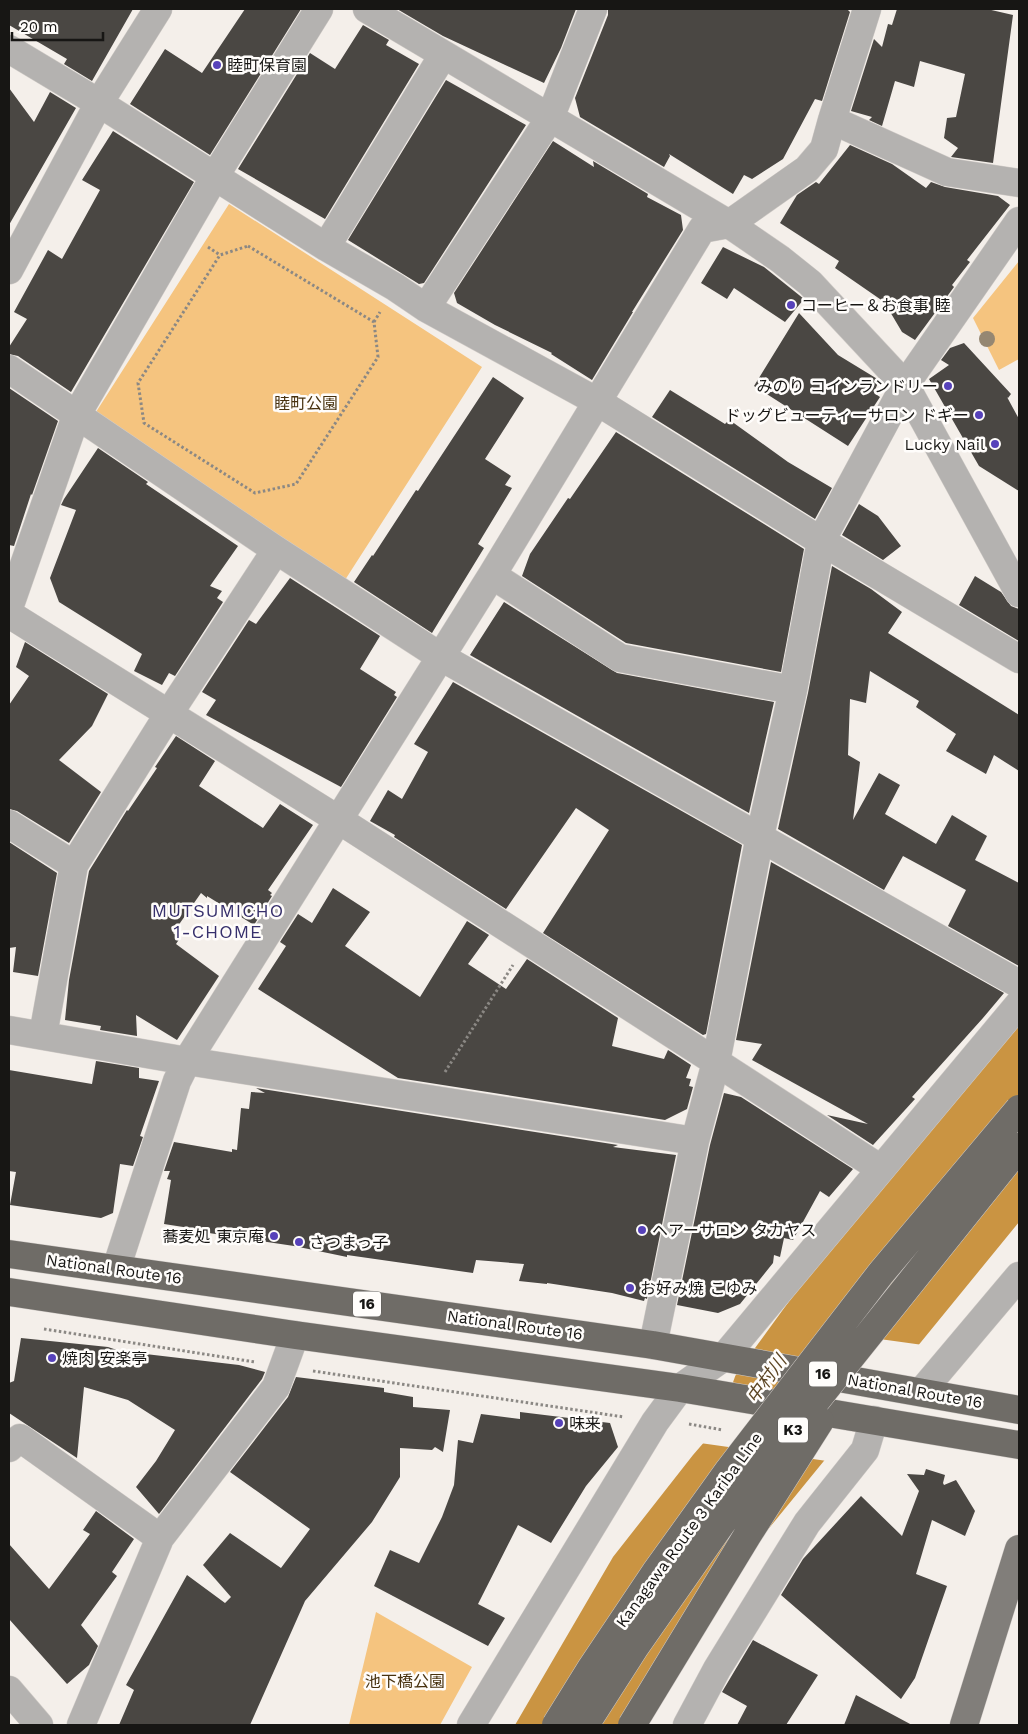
<svg xmlns="http://www.w3.org/2000/svg" width="1028" height="1734" font-family="'Work Sans','Noto Sans JP',sans-serif">
<rect width="100%" height="100%" fill="#f4efea"/>
<!-- green -->
<path fill="#f5c47f" d="M 229,204 L 482,367 L 345,580 L 96,412 Z
M 1019,261 L 1019,359 L 999,370 L 973,318 Z
M 376,1612 L 472,1667 L 440,1725 L 349,1725 Z"/>
<!-- water -->
<path fill="#ca9442" d="M 1019,1079 L 1019,1222 L 761,1538 L 637,1725 L 515,1725 L 613,1557 L 693,1455 Z"/>
<!-- pier -->
<path fill="#f4efea" d="M 800,1328 L 923,1345 L 827,1461 L 700,1443 Z"/>
<g fill="none" stroke-linecap="round" stroke-linejoin="round">
<!-- river -->
<path stroke="#ca9442" stroke-width="55" d="M 760,1388 L 877,1227 L 1019,1052"/>
</g>
<!-- building -->
<path fill="#4a4743" d="M 9,9 L 133,9 L 92,81 L 64,64 L 67,59 L 9,25 Z
M 245,9 L 301,9 L 210,155 L 130,104 L 165,49 L 202,73 Z
M 397,9 L 576,9 L 561,48 L 544,83 L 443,36 Z
M 608,9 L 847,9 L 850,12 L 822,101 L 815,99 L 783,159 L 752,179 L 744,175 L 733,194 L 669,154 L 670,156 L 664,167 L 580,117 L 575,98 L 608,15 Z
M 897,9 L 987,9 L 1013,15 L 993,163 L 951,157 L 958,148 L 944,138 L 947,118 L 956,117 L 965,74 L 920,61 L 914,87 L 895,81 L 882,126 L 869,120 L 872,117 L 851,111 L 874,39 L 882,47 L 888,24 L 892,25 Z
M 363,25 L 389,40 L 386,45 L 419,64 L 325,219 L 238,169 L 310,53 L 335,69 Z
M 446,80 L 526,125 L 424,283 L 419,284 L 348,240 Z
M 9,88 L 34,122 L 50,92 L 76,108 L 9,225 Z
M 113,131 L 194,182 L 71,392 L 18,356 L 9,354 L 9,347 L 27,319 L 14,312 L 48,250 L 62,259 L 100,190 L 82,180 Z
M 553,141 L 594,167 L 593,161 L 648,194 L 647,197 L 681,215 L 683,230 L 632,312 L 633,312 L 592,380 L 551,354 L 552,353 L 495,325 L 457,303 L 454,293 Z
M 850,145 L 892,164 L 926,188 L 931,182 L 945,187 L 998,196 L 1010,205 L 967,260 L 970,262 L 952,285 L 954,287 L 915,340 L 902,332 L 889,310 L 890,306 L 835,268 L 839,261 L 780,223 L 797,195 L 816,182 L 819,184 Z
M 723,247 L 764,267 L 804,299 L 785,322 L 734,288 L 727,299 L 701,283 Z
M 799,313 L 838,355 L 879,380 L 874,393 L 880,397 L 848,446 L 754,386 Z
M 964,343 L 1011,394 L 1008,398 L 1007,397 L 1019,419 L 1019,491 L 979,466 L 929,379 L 949,365 L 941,360 L 950,348 Z
M 493,377 L 524,398 L 485,459 L 511,476 L 505,485 L 512,488 L 478,544 L 484,548 L 432,633 L 354,582 L 372,555 L 373,556 L 416,490 L 418,491 Z
M 9,388 L 58,421 L 32,495 L 31,494 L 14,546 L 9,545 Z
M 670,390 L 725,424 L 727,422 L 730,423 L 731,421 L 788,462 L 832,488 L 815,519 L 652,417 Z
M 616,432 L 804,549 L 781,672 L 626,643 L 522,576 L 530,554 L 568,498 L 570,499 Z
M 98,448 L 148,482 L 146,484 L 238,546 L 210,586 L 222,591 L 217,598 L 223,602 L 175,676 L 169,673 L 162,685 L 134,671 L 142,654 L 59,602 L 50,578 L 76,510 L 61,505 L 64,499 Z
M 859,504 L 878,516 L 901,546 L 883,560 L 842,535 Z
M 832,566 L 871,589 L 902,612 L 888,633 L 1019,715 L 1019,771 L 994,755 L 986,774 L 946,751 L 956,734 L 916,707 L 919,701 L 870,671 L 866,703 L 850,699 L 848,755 L 860,762 L 853,820 L 879,773 L 900,785 L 885,814 L 936,844 L 952,815 L 987,836 L 975,860 L 1019,883 L 1019,966 L 948,926 L 966,890 L 903,856 L 884,890 L 778,829 L 808,693 Z
M 975,576 L 1001,592 L 1011,606 L 1019,609 L 1019,641 L 959,605 Z
M 290,578 L 380,636 L 360,669 L 396,692 L 394,695 L 397,697 L 341,787 L 206,715 L 216,700 L 202,692 L 249,620 L 256,624 Z
M 504,602 L 617,673 L 774,702 L 749,813 L 470,655 Z
M 25,642 L 108,694 L 92,726 L 59,760 L 101,792 L 69,843 L 17,811 L 9,809 L 9,705 L 29,676 L 16,667 Z
M 453,682 L 742,845 L 706,1034 L 703,1035 L 543,933 L 609,830 L 576,808 L 506,909 L 394,837 L 395,835 L 370,821 L 388,790 L 402,799 L 428,752 L 414,744 Z
M 176,736 L 215,761 L 199,786 L 263,828 L 280,804 L 313,825 L 268,890 L 272,893 L 270,895 L 272,896 L 254,925 L 207,896 L 207,898 L 201,893 L 173,933 L 180,938 L 176,944 L 219,976 L 177,1040 L 136,1015 L 137,1036 L 100,1030 L 101,1026 L 65,1020 L 69,980 L 89,871 L 127,810 L 128,811 L 157,768 L 155,767 Z
M 9,842 L 57,873 L 38,976 L 13,972 L 16,947 L 9,948 Z
M 771,862 L 1004,993 L 983,1018 L 912,1097 L 915,1099 L 873,1145 L 827,1115 L 868,1124 L 752,1060 L 762,1044 L 736,1040 Z
M 333,888 L 370,912 L 345,946 L 420,997 L 467,921 L 489,935 L 468,964 L 506,989 L 527,959 L 618,1018 L 612,1046 L 664,1059 L 668,1050 L 691,1065 L 686,1078 L 691,1079 L 689,1086 L 693,1087 L 687,1109 L 665,1120 L 398,1078 L 258,989 L 286,946 L 280,942 L 298,914 L 312,923 Z
M 96,1061 L 139,1068 L 139,1078 L 159,1081 L 140,1136 L 143,1137 L 133,1166 L 120,1164 L 113,1213 L 101,1218 L 10,1205 L 16,1172 L 9,1171 L 9,1070 L 92,1084 Z
M 256,1088 L 618,1145 L 613,1147 L 676,1155 L 647,1299 L 645,1298 L 644,1301 L 612,1293 L 547,1283 L 547,1284 L 519,1281 L 524,1264 L 476,1260 L 473,1273 L 347,1255 L 347,1257 L 294,1246 L 209,1233 L 209,1231 L 164,1224 L 171,1180 L 167,1179 L 170,1171 L 164,1171 L 174,1142 L 232,1152 L 232,1149 L 237,1150 L 241,1108 L 249,1109 L 251,1092 L 265,1093 Z
M 724,1093 L 741,1097 L 853,1169 L 829,1197 L 820,1191 L 793,1240 L 784,1238 L 780,1257 L 774,1255 L 773,1263 L 740,1304 L 718,1313 L 677,1305 L 710,1145 Z
M 21,1338 L 108,1347 L 120,1351 L 239,1365 L 265,1372 L 262,1379 L 159,1514 L 136,1487 L 156,1461 L 175,1430 L 128,1400 L 84,1387 L 77,1458 L 9,1413 L 9,1383 L 14,1381 Z
M 296,1377 L 384,1388 L 384,1392 L 413,1397 L 413,1407 L 450,1410 L 443,1452 L 435,1447 L 432,1450 L 400,1448 L 400,1477 L 372,1522 L 305,1601 L 250,1725 L 119,1725 L 134,1690 L 126,1685 L 187,1575 L 225,1603 L 231,1597 L 203,1565 L 230,1533 L 281,1568 L 310,1529 L 230,1472 L 288,1397 Z
M 520,1412 L 610,1423 L 618,1447 L 586,1486 L 551,1543 L 518,1525 L 478,1604 L 505,1618 L 488,1646 L 374,1586 L 390,1550 L 419,1563 L 442,1517 L 454,1485 L 458,1440 L 473,1443 L 481,1414 L 520,1419 Z
M 926,1469 L 945,1475 L 943,1483 L 944,1485 L 956,1480 L 975,1511 L 965,1536 L 932,1520 L 916,1574 L 947,1586 L 915,1678 L 901,1699 L 781,1595 L 803,1559 L 861,1496 L 902,1536 L 919,1491 L 907,1474 L 924,1475 Z
M 96,1511 L 134,1539 L 112,1572 L 117,1576 L 81,1625 L 98,1646 L 89,1665 L 67,1684 L 9,1619 L 9,1544 L 49,1589 L 90,1534 L 83,1530 Z
M 753,1640 L 818,1675 L 786,1725 L 737,1725 L 747,1706 L 722,1692 Z
M 856,1695 L 912,1725 L 844,1725 Z"/>
<g fill="none" stroke-linecap="round" stroke-linejoin="round">
<defs>
<path id="minor" d="M 367,9 L 729,224 L 780,259 L 810,283 L 905,385 L 1019,593
M 9,49 L 99,103 L 326,247 L 395,287 L 426,308 L 598,402 L 821,541 L 1019,659
M 832,120 L 947,172 L 1019,183
M 326,247 L 443,55
M 9,270 L 99,103 L 158,9
M 426,308 L 550,118 L 593,9
M 9,369 L 276,550 L 441,657 L 1019,984
M 492,575 L 620,658 L 793,690
M 9,608 L 76,416 L 215,176 L 319,9
M 9,614 L 339,820 L 716,1062 L 881,1169
M 9,824 L 74,865
M 9,1030 L 187,1061 L 695,1141
M 43,1035 L 74,865 L 168,715 L 276,550
M 116,1269 L 177,1081 L 187,1061 L 492,575 L 702,229 L 729,224 L 807,169 L 824,149 L 832,120 L 867,9
M 653,1345 L 695,1141 L 716,1062 L 760,836 L 793,690 L 821,541 L 905,385 L 1019,221
M 922,1391 L 1019,1276
M 9,1448 L 20,1438 L 160,1538 L 276,1387 L 295,1335
M 9,1690 L 39,1725
M 81,1725 L 160,1538
M 471,1725 L 655,1422 L 680,1388 L 724,1357 L 1019,1004
M 687,1725 L 717,1669 L 807,1523 L 865,1450 L 874,1420"/>
<path id="major" d="M 964,1725 L 1019,1549"/>
<path id="highway" d="M 9,1254 L 653,1345 L 1019,1410
M 9,1292 L 295,1335 L 680,1388 L 1019,1445"/>
</defs>
<!-- minor casing -->
<use href="#minor" stroke="#d1ccc8" stroke-width="29"/>
<!-- major casing -->
<use href="#major" stroke="#d1ccc8" stroke-width="29"/>
<!-- highway casing -->
<use href="#highway" stroke="#d1ccc8" stroke-width="29"/>
<!-- path -->
<path stroke="#8b8884" stroke-width="3" stroke-dasharray="2.5 2.5" stroke-linecap="butt" d="M 248,246 L 374,322 L 378,357 L 296,484 L 255,493 L 144,423 L 138,383 L 220,255 Z
M 208,247 L 220,255
M 374,322 L 380,312
M 445,1072 L 513,965
M 44,1329 L 255,1362
M 313,1371 L 624,1417
M 689,1424 L 723,1430"/>
<!-- minor -->
<use href="#minor" stroke="#b4b2b0" stroke-width="28"/>
<!-- major -->
<use href="#major" stroke="#817e7a" stroke-width="28"/>
<!-- highway -->
<use href="#highway" stroke="#6f6c67" stroke-width="28"/>
<defs>
<path id="highway-bridge" d="M 556,1725 L 592,1667 L 655,1573 L 729,1470 L 881,1273 L 1019,1109
M 585,1725 L 635,1647 L 721,1524 L 819,1397 L 1019,1147
M 632,1725 L 747,1536 L 820,1421"/>
</defs>
<!-- highway-bridge casing -->
<use href="#highway-bridge" stroke="#d1ccc8" stroke-width="29" stroke-linecap="butt"/>
<!-- highway-bridge -->
<use href="#highway-bridge" stroke="#6f6c67" stroke-width="28"/>
</g>
<!-- trees -->
<circle fill="#958772" cx="987" cy="339" r="8"/>
<!-- markers -->
<g fill="#5742ba" stroke="#fffdfb" stroke-width="2">
<circle cx="217" cy="65" r="5"/>
<circle cx="791" cy="305" r="5"/>
<circle cx="948" cy="386" r="5"/>
<circle cx="979" cy="415" r="5"/>
<circle cx="995" cy="444" r="5"/>
<circle cx="642" cy="1230" r="5"/>
<circle cx="274" cy="1236" r="5"/>
<circle cx="299" cy="1242" r="5"/>
<circle cx="630" cy="1288" r="5"/>
<circle cx="52" cy="1358" r="5"/>
<circle cx="559" cy="1423" r="5"/>
</g>
<g text-anchor="middle" dominant-baseline="central" stroke-width="5" stroke-linejoin="round" paint-order="stroke">
<!-- shield labels -->
<g fill="#fffdfb" stroke="#5d5b59" stroke-width="1">
<rect x="353" y="1291.5" width="28" height="25" rx="4"/>
<rect x="809" y="1361.5" width="28" height="25" rx="4"/>
<rect x="778" y="1417.5" width="30" height="25" rx="4"/>
</g>
<g font-size="15" font-weight="bold" fill="#171614">
<text x="367" y="1304">16</text>
<text x="823" y="1374">16</text>
<text x="793" y="1430">K3</text>
</g>
<!-- poi labels -->
<g font-size="16" fill="#171614" stroke="#fffdfb" text-anchor="start">
<text x="227" y="65">睦町保育園</text>
<text x="801" y="305">コーヒー＆お食事 睦</text>
<text x="938" y="386" text-anchor="end">みのり コインランドリー</text>
<text x="969" y="415" text-anchor="end">ドッグビューティーサロン ドギー</text>
<text x="985" y="444" text-anchor="end">Lucky Nail</text>
<text x="652" y="1230">ヘアーサロン タカヤス</text>
<text x="264" y="1236" text-anchor="end">蕎麦処 東京庵</text>
<text x="309" y="1242">さつまっ子</text>
<text x="640" y="1288">お好み焼 こゆみ</text>
<text x="62" y="1358">焼肉 安楽亭</text>
<text x="569" y="1423">味来</text>
</g>
<!-- park labels -->
<g font-size="16" fill="#48320f" stroke="#fffdfb">
<text x="306" y="403">睦町公園</text>
<text x="405" y="1681">池下橋公園</text>
</g>
<!-- street labels -->
<g font-size="16" fill="#171614" stroke="#fffdfb">
<text transform="translate(114 1269) rotate(8)">National Route 16</text>
<text transform="translate(515 1325) rotate(8)">National Route 16</text>
<text transform="translate(915 1391) rotate(10)">National Route 16</text>
<text transform="translate(689 1530) rotate(-54)">Kanagawa Route 3 Kariba Line</text>
</g>
<!-- neighbourhood labels -->
<g font-size="18" letter-spacing="1" fill="#37306c" stroke="#fffdfb">
<text x="218" y="910">MUTSUMICHO<tspan x="218" dy="21">1-CHOME</tspan></text>
</g>
<!-- water labels -->
<g font-size="18" font-style="italic" fill="#5d4624" stroke="#fffdfb">
<text transform="translate(766 1379) rotate(-54)">中村川</text>
</g>
</g>
<!-- border -->
<rect width="1028" height="1734" fill="none" stroke="#171614" stroke-width="20"/>
<!-- scale -->
<path d="M12 32v8h91v-8" fill="none" stroke="#171614" stroke-width="2.5"/>
<text x="20" y="32" font-size="15" fill="#171614" stroke="#fffdfb" stroke-width="4" paint-order="stroke">20 m</text>
</svg>
